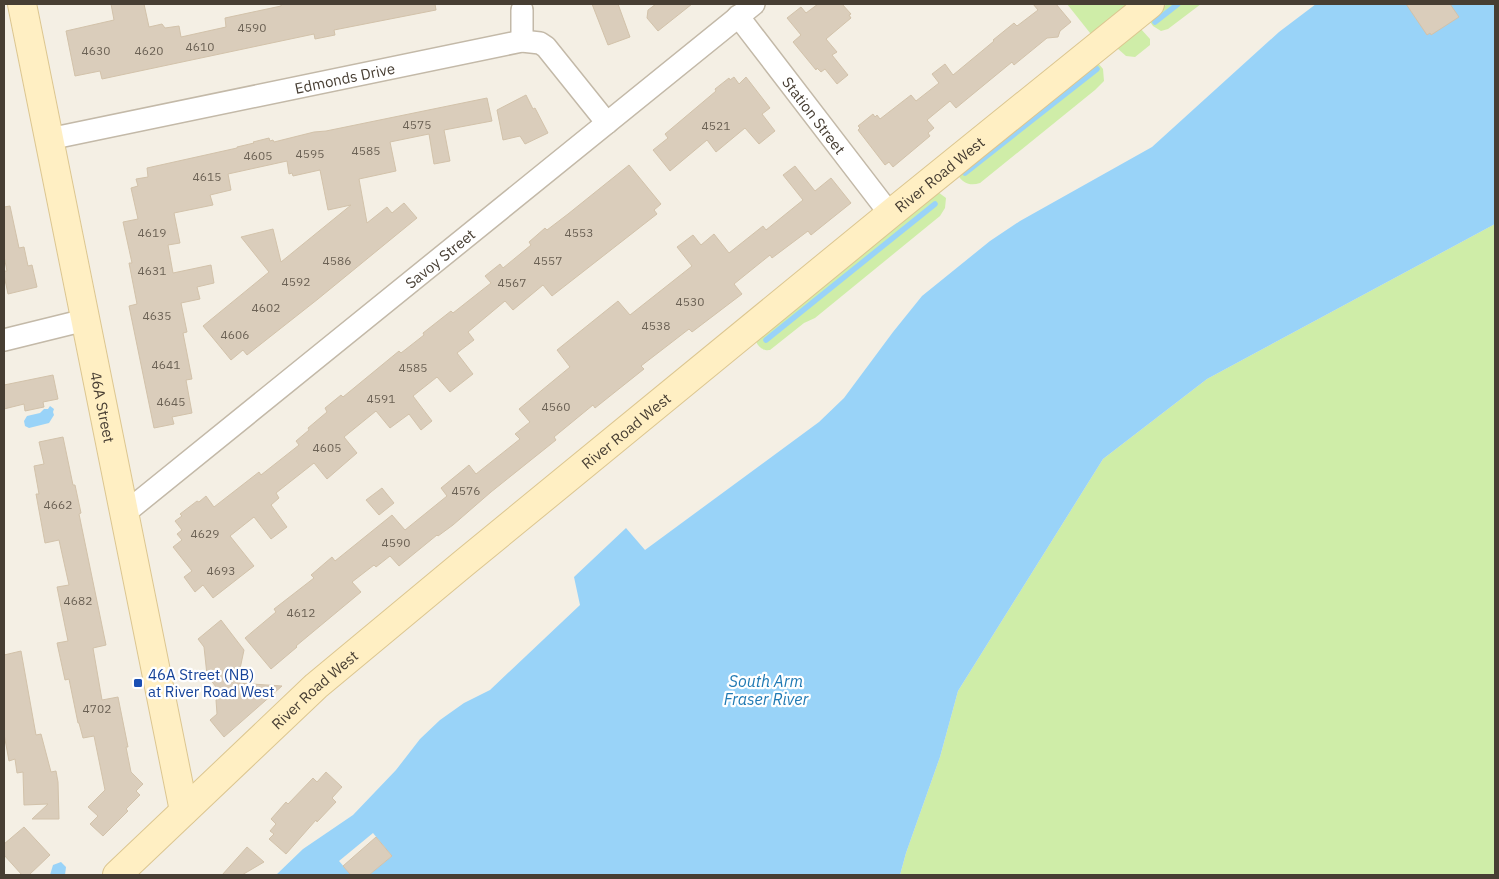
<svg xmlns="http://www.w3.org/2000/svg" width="1499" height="879" font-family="'IBM Plex Sans',sans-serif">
<rect width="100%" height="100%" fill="#f4efe4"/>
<!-- green -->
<path fill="#cfeda8" d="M 1067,4 L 1136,4 L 1094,38 Z
M 1167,4 L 1201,4 L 1168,29 L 1161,31 L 1153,26 L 1148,19 Z
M 1140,28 L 1150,39 L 1150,45 L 1135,57 L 1126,56 L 1117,48 Z
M 1098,63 L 1103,69 L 1104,81 L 1095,90 L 980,183 C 971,186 963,184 958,175 Z
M 938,192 L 946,198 L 945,208 L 940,216 L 815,318 L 804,323 L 770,350 C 763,351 758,347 756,341 Z
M 1495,224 L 1495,875 L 900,875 L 906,853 L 940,757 L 958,691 L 1103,459 L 1207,379 Z"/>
<!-- water -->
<path fill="#99d3f8" d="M 1316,4 L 1495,4 L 1495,224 L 1207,379 L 1103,459 L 958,691 L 940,757 L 906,853 L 900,875 L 276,875 L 303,849 L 353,815 L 396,770 L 420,739 L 440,720 L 464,703 L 490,690 L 580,605 L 574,577 L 626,528 L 645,550 L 819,422 L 844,398 L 893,332 L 922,296 L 990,241 L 1020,221 L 1152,147 L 1279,32 Z
M 50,406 L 54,409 L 53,412 L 54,415 L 49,423 L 29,428 L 25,426 L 24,421 L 27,416 L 40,413 L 44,409 L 48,409 Z
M 61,862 L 66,867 L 65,875 L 50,875 L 53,865 Z"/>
<!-- pier -->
<path fill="#f4efe4" d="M 373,833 L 392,856 L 369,875 L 351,875 L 339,861 Z"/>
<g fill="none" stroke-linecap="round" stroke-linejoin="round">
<!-- stream -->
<path stroke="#99d3f8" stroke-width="5.5" d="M 1155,22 L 1178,4
M 965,173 L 1097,69
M 766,340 L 935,204"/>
</g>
<!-- building -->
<path fill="#dacdbb" stroke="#d2c2aa" d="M 111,4 L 144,4 L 149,27 L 162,24 L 165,28 L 179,26 L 181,37 L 226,27 L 225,18 L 281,6 L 281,4 L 435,4 L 436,10 L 334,30 L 335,35 L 315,39 L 314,34 L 102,79 L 100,71 L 75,76 L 66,31 L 114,20 Z
M 592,4 L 618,4 L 630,37 L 608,45 Z
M 656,4 L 692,4 L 658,31 L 647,18 L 648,10 Z
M 818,4 L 842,4 L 851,14 L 849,15 L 851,18 L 826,39 L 837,52 L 832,55 L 848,75 L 837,84 L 825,69 L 821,72 L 817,68 L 816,70 L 793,42 L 801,35 L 787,18 L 801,7 L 806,13 Z
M 1033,4 L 1056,4 L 1071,22 L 1060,31 L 1058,37 L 1047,38 L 1014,65 L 1012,62 L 956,108 L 950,101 L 927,120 L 934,128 L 928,133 L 930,136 L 893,167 L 889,162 L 885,165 L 858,130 L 860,128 L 858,126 L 873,114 L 875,117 L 877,115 L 880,119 L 911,95 L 916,101 L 939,83 L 932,74 L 945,64 L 953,75 L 994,41 L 993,40 L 1014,23 L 1017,26 L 1038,10 Z
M 1406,4 L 1450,4 L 1459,17 L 1431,35 L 1430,33 L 1427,35 Z
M 734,77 L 739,84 L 746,77 L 770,108 L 762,114 L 775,131 L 759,144 L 745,128 L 716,152 L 707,140 L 670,171 L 653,150 L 668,138 L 665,134 L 716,91 L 715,89 L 729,78 L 730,80 Z
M 526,95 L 533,109 L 535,108 L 548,133 L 525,144 L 520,136 L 503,140 L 497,110 Z
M 487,98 L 492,121 L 444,130 L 450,161 L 434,164 L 429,134 L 390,142 L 396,171 L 359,179 L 367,223 L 387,207 L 392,213 L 404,203 L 417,218 L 318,299 L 247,355 L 243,350 L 231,360 L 203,326 L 269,272 L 241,237 L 273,229 L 281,262 L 351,205 L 328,210 L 320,170 L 293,176 L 292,173 L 289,174 L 287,161 L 228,174 L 231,190 L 210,195 L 213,205 L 174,213 L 180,243 L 168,245 L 173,273 L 211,265 L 214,283 L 197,287 L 200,299 L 181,303 L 187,332 L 183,333 L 192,379 L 186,380 L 192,413 L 172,417 L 174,424 L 154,428 L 129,306 L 137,304 L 129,263 L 132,263 L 123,222 L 138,219 L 131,188 L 138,186 L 136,179 L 148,177 L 147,168 L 237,148 L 237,147 L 254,143 L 253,142 L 269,138 L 270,141 L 273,140 L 274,142 L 314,132 L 326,131 Z
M 629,165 L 661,204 L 654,210 L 657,214 L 552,296 L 543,285 L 513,310 L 505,301 L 468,332 L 474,340 L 457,353 L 473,374 L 450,392 L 437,377 L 413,396 L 432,421 L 421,430 L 409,414 L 390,428 L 376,411 L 344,437 L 357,453 L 327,479 L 314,463 L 276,493 L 279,498 L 271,505 L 287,527 L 271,539 L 254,517 L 230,536 L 254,566 L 213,598 L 203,585 L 195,592 L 184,577 L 192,571 L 173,547 L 182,540 L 177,534 L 182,530 L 175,521 L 182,516 L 180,514 L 197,501 L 199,502 L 206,496 L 214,507 L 259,472 L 261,475 L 299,445 L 296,441 L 309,430 L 308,428 L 327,412 L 325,408 L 341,395 L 343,397 L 399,351 L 401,353 L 424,335 L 423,333 L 451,311 L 453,313 L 491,283 L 485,276 L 500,264 L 503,268 L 531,245 L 529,242 L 545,228 L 547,230 L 568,214 Z
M 795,166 L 815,191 L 831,178 L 851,203 L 811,235 L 808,231 L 772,258 L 770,255 L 734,284 L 742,294 L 692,332 L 689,329 L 641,366 L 644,369 L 595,408 L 593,405 L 554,437 L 556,440 L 491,492 L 453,525 L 438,536 L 437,535 L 399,566 L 390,556 L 376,567 L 374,565 L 352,582 L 361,592 L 296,646 L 297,647 L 271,669 L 245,638 L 276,612 L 274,609 L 314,578 L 311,575 L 332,557 L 335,561 L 392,515 L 405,530 L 447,496 L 441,488 L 469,465 L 476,474 L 520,439 L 515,434 L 530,422 L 519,409 L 570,367 L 557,350 L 618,301 L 630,315 L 692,266 L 677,247 L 693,235 L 701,245 L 714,234 L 729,253 L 763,226 L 766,230 L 803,200 L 783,175 Z
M 10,206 L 19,248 L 24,247 L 28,266 L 32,265 L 37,287 L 8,294 L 4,275 L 4,271 L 7,271 L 4,256 L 4,207 Z
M 53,375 L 58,399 L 43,402 L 44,407 L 25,411 L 24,404 L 4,409 L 4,385 Z
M 63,437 L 73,485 L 75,485 L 81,513 L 79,514 L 106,645 L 93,648 L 102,700 L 118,697 L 128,747 L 126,747 L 131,772 L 143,784 L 136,791 L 140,795 L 126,809 L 128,811 L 103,836 L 90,824 L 98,816 L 88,807 L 105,790 L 94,736 L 83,738 L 79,723 L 78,723 L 69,679 L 65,680 L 57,643 L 68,641 L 57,587 L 69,585 L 59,540 L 45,543 L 36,494 L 39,494 L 34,466 L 44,464 L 39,442 Z
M 382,488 L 394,503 L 379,515 L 366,500 Z
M 221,620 L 244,650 L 237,683 L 282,686 L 224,737 L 210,720 L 217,714 L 216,700 L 222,695 L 207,675 L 204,647 L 198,639 Z
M 21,651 L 36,735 L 41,734 L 51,772 L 56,771 L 58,782 L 59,819 L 32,819 L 48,804 L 24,805 L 23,772 L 17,773 L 15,759 L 9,761 L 4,734 L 4,655 Z
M 326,772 L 342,787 L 332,798 L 336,802 L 317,822 L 316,820 L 286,854 L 269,839 L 274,834 L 270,831 L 276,824 L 271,819 L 286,802 L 288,804 L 313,778 L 317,782 Z
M 24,827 L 50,855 L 29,875 L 22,875 L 4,855 L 4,844 Z
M 376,837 L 392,856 L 369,875 L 351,875 L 343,866 Z
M 247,847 L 264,862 L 242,875 L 222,875 Z"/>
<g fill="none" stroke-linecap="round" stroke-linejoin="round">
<defs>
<g id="street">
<path d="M 522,10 L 522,41"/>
<path id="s1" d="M 738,16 L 890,214"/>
<path id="s2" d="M 49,139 L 522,41 L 540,43 L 546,47 L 607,123"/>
<path d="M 4,340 L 85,320"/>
<path id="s3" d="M 125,513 L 754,4"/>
</g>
<g id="secondary">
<path id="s4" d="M 22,4 L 184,811"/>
<path id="s5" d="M 117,875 L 316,686 L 464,563 L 890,214 L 1150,4"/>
</g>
</defs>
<!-- street casing -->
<use href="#street" stroke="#c3b9a8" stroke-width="24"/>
<!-- secondary casing -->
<use href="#secondary" stroke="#dcc690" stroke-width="30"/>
<!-- street -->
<use href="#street" stroke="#fff" stroke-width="21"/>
<!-- secondary -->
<use href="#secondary" stroke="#ffefc3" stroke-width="28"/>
</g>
<!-- markers -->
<rect fill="#1a4fb4" stroke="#fff" stroke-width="2" x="133" y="678" width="10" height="10" rx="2.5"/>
<g text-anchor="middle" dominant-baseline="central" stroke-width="4.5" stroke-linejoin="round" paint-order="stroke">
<!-- number labels -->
<g font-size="12" fill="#6c6255">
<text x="252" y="27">4590</text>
<text x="200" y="46">4610</text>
<text x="96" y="50">4630</text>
<text x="149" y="50">4620</text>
<text x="417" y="124">4575</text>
<text x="716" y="125">4521</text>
<text x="366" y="150">4585</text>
<text x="310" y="153">4595</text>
<text x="258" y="155">4605</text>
<text x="207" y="176">4615</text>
<text x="152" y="232">4619</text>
<text x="579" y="232">4553</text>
<text x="337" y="260">4586</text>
<text x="548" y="260">4557</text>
<text x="152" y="270">4631</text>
<text x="296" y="281">4592</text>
<text x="512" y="282">4567</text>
<text x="690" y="301">4530</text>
<text x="266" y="307">4602</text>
<text x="157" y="315">4635</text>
<text x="656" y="325">4538</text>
<text x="235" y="334">4606</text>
<text x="166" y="364">4641</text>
<text x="413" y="367">4585</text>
<text x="381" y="398">4591</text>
<text x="171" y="401">4645</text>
<text x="556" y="406">4560</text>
<text x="327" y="447">4605</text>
<text x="466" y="490">4576</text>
<text x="58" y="504">4662</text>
<text x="205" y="533">4629</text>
<text x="396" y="542">4590</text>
<text x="221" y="570">4693</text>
<text x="78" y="600">4682</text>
<text x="301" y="612">4612</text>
<text x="97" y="708">4702</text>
</g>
<!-- street labels -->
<g font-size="15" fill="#473e33" stroke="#fff">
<text stroke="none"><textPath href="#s2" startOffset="302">Edmonds Drive</textPath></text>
<text stroke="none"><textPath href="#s1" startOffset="125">Station Street</textPath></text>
<text stroke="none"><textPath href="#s5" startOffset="1081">River Road West</textPath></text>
<text stroke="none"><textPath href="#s3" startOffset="405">Savoy Street</textPath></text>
<text stroke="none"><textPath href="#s4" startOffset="411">46A Street</textPath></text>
<text stroke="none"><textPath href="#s5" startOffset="676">River Road West</textPath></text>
<text stroke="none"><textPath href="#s5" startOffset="271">River Road West</textPath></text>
</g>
<!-- transit labels -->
<g font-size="15" fill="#164399" stroke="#fff" text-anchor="start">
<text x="148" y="674">46A Street (NB)<tspan x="148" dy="17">at River Road West</tspan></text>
</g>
<!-- water labels -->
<g font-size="16" font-style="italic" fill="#207ab4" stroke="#fff">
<text x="766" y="681">South Arm<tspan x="766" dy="18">Fraser River</tspan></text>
</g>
</g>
<!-- border -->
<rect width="1499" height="879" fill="none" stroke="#473e33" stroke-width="10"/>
</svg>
